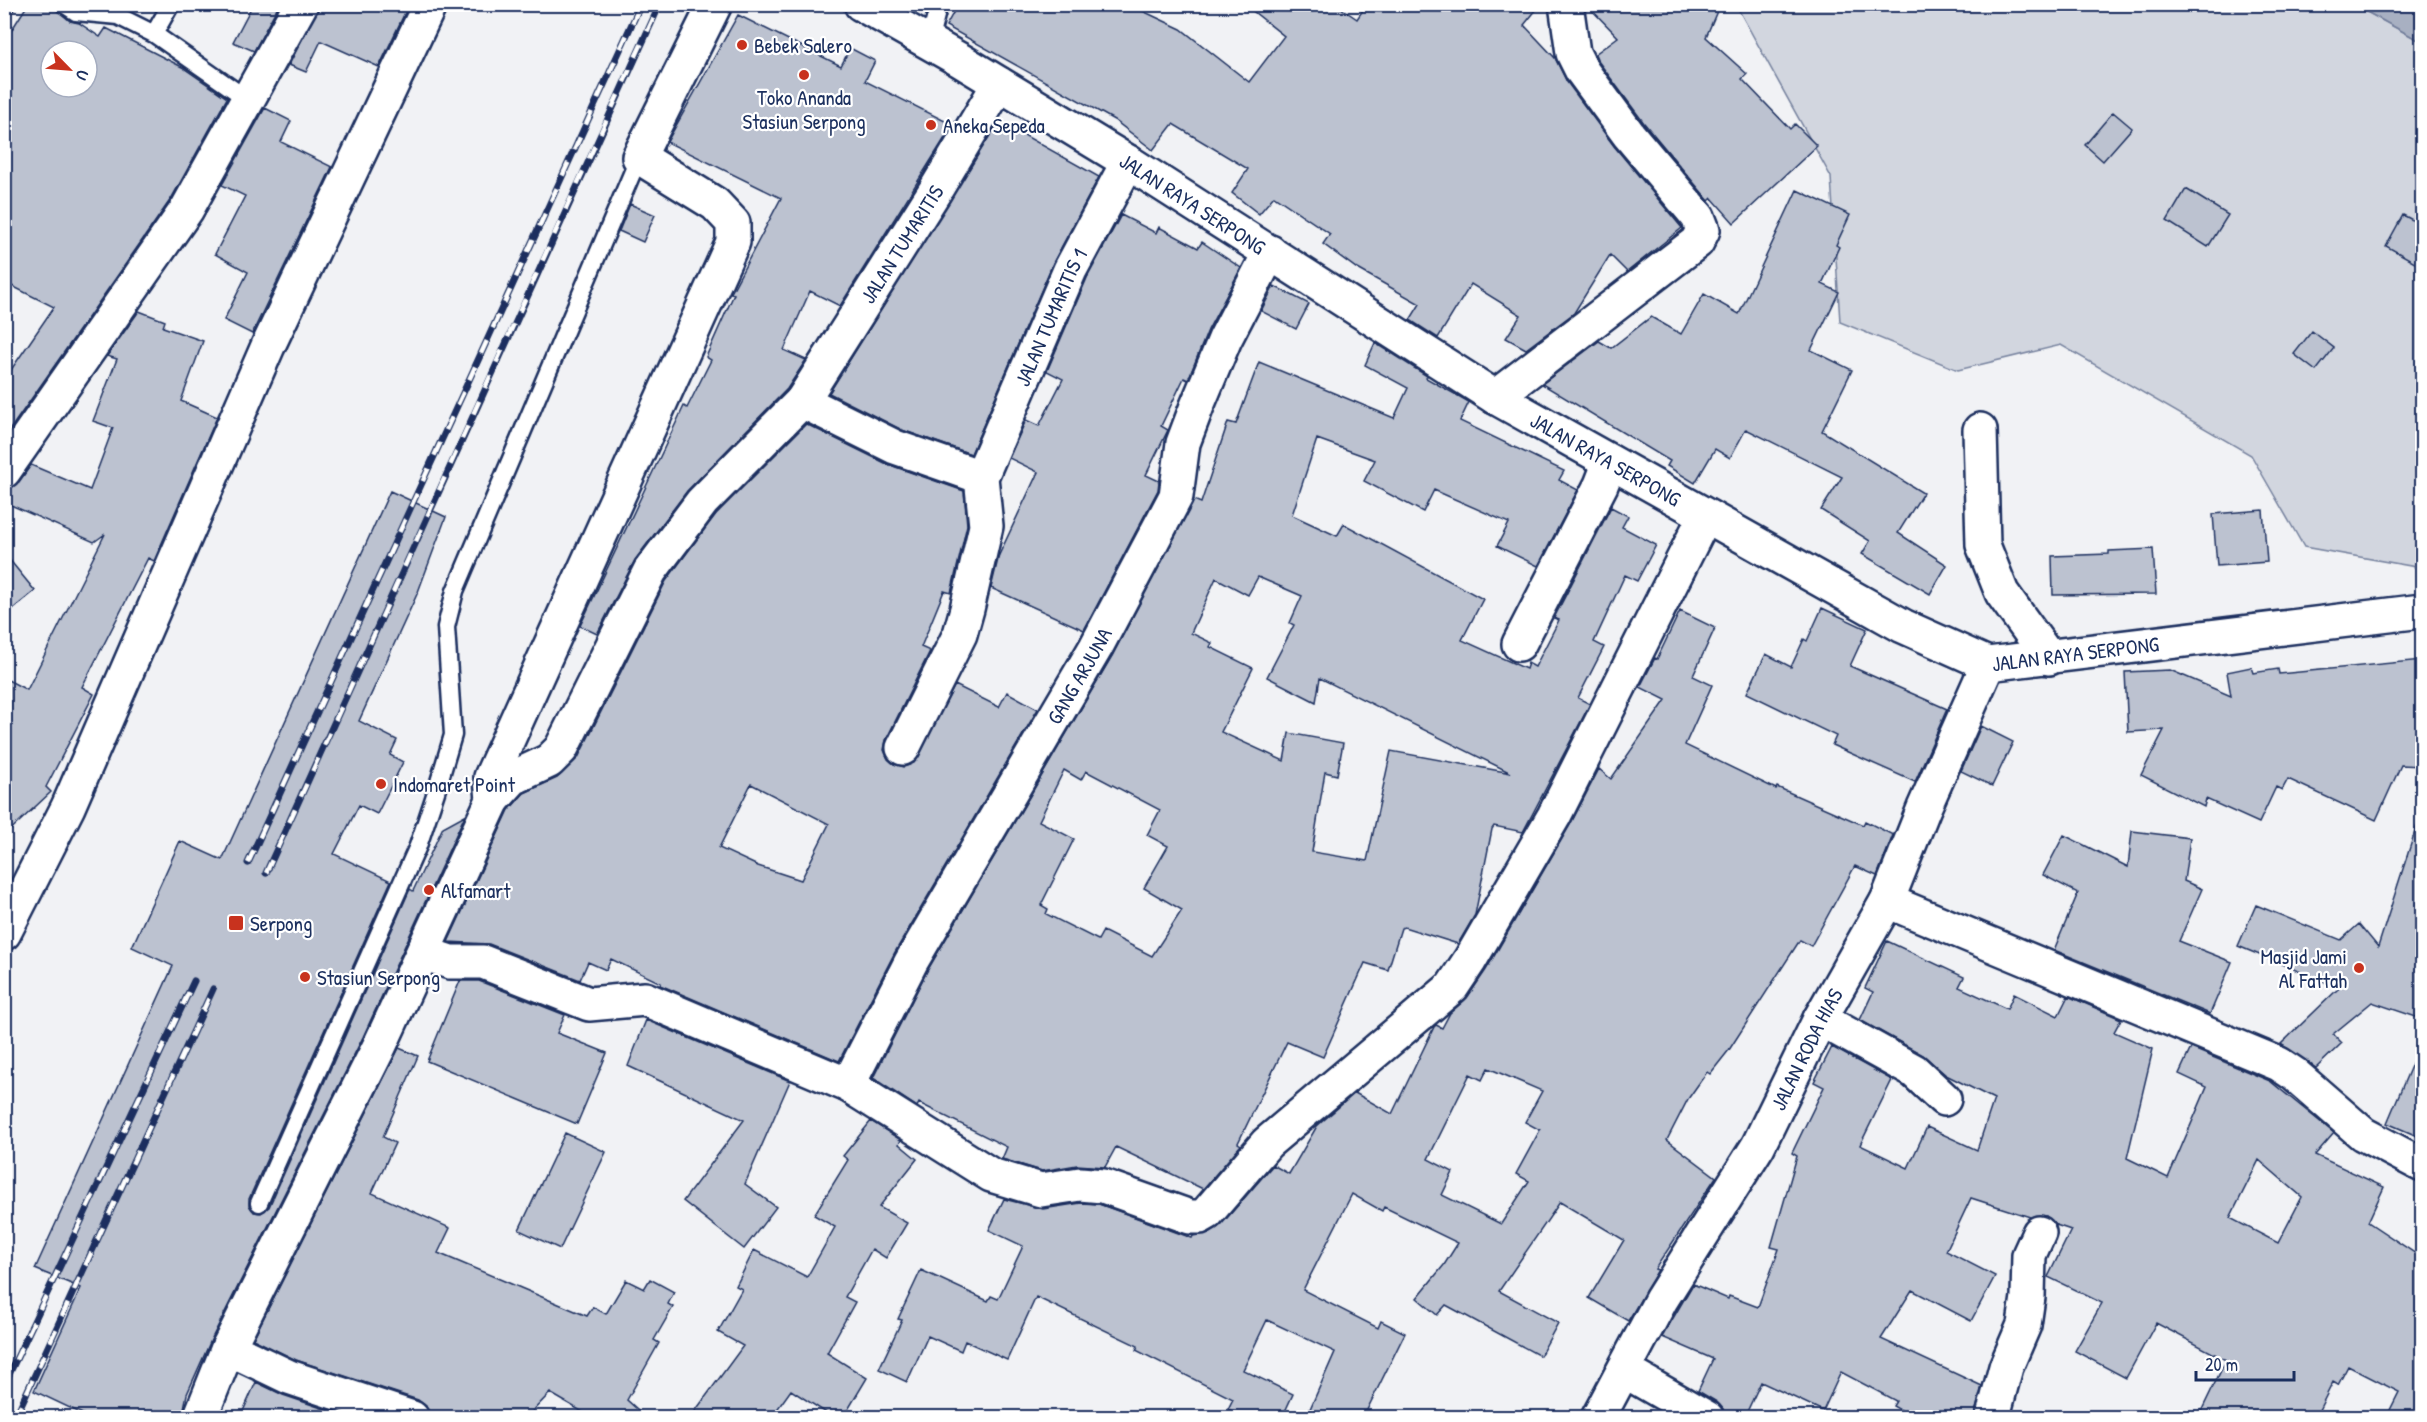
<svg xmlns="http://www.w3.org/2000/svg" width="2427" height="1422" font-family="'Patrick Hand',sans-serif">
<rect width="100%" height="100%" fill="#f1f2f5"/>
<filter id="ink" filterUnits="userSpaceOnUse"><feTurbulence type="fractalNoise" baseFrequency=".0167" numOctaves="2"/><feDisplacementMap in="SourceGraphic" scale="12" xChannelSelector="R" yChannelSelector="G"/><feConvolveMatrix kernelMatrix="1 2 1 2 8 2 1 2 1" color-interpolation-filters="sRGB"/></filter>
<g filter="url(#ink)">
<!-- green -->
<path fill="#d2d6df" stroke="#76829e" stroke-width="1.5" d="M 1736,5 L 2354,5 L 2422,42 L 2422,568 L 2304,547 L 2251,455 L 2061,345 L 1958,370 L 1840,322 L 1831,177 Z"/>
<!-- water -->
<path fill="#a8b0c2" stroke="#707c9a" stroke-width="1.5" d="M 2354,5 L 2422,5 L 2422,42 Z"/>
<!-- building -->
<path fill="#bcc2d0" stroke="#1b2f5e" stroke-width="1.5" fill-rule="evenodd" d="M 28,4 L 50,4 L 70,21 L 79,23 L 100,37 L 106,28 L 182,67 L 227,98 L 171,199 L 4,438 L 4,380 L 54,307 L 4,282 L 4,42 ZM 51,51 L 87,51 L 87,87 L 51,87 Z
M 253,4 L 279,4 L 254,51 L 233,42 Z
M 320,4 L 409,4 L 379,67 L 321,41 L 306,72 L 289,65 Z
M 958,4 L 1128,4 L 1181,29 L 1249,82 L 1284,36 L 1244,4 L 1335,4 L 1357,19 L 1367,4 L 1541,4 L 1524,25 L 1555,58 L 1567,82 L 1614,146 L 1682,228 L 1627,272 L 1610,255 L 1574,313 L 1526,349 L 1506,338 L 1521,315 L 1471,284 L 1438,338 L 1410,320 L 1420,304 L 1356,268 L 1323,244 L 1330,234 L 1274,196 L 1259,214 L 1232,193 L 1248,169 L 1173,124 L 1153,150 L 1114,120 L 946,26 Z
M 1586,4 L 1720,4 L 1706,37 L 1747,74 L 1742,79 L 1790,129 L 1795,124 L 1817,146 L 1734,223 L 1712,198 L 1709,201 L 1644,123 L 1598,61 L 1595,54 L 1618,37 Z
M 738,15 L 841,66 L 850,48 L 875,61 L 865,81 L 953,125 L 840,306 L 810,291 L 784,350 L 806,360 L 787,389 L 687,491 L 635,560 L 597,634 L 580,626 L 684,406 L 687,408 L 711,360 L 706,357 L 734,294 L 731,293 L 781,198 L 667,142 Z
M 265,108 L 291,121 L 281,142 L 332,167 L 252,334 L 224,320 L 248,272 L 215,254 L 245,196 L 222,185 Z
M 2113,112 L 2132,128 L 2103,161 L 2085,145 Z
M 999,121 L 1099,177 L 1053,263 L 971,454 L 902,430 L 829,393 Z
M 2186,189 L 2228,215 L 2208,247 L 2167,221 Z
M 1797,190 L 1850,215 L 1836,245 L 1839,247 L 1822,284 L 1839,292 L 1811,350 L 1852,370 L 1822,431 L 1923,493 L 1898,533 L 1947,565 L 1930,594 L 1862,554 L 1870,541 L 1821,510 L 1842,477 L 1746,429 L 1730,458 L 1715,449 L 1695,483 L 1667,466 L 1670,461 L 1542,384 L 1599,341 L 1611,348 L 1651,317 L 1681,334 L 1704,294 L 1739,314 Z
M 630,204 L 655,215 L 643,242 L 619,231 Z
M 1121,215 L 1156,233 L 1159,227 L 1198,248 L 1202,242 L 1241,268 L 1208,330 L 1188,380 L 1184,378 L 1161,426 L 1168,430 L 1146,475 L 1159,481 L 1158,490 L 1084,630 L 991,588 L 999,555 L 1038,472 L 1009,458 L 1026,420 L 1039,426 L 1063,379 L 1047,371 L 1087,278 Z
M 2403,215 L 2422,225 L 2422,266 L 2386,246 Z
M 1274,286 L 1309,304 L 1296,329 L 1261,311 Z
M 139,311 L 165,321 L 163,327 L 203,341 L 181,401 L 217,417 L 154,561 L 148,558 L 82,687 L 94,694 L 46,787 L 51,792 L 4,836 L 4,678 L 27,690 L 105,534 L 94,542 L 4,502 L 4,489 L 19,482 L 31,465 L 90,490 L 113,428 L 93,421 L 117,359 L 107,356 Z
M 2312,331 L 2334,348 L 2316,371 L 2294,354 Z
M 1375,343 L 1427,376 L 1426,378 L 1469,402 L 1460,421 L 1564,471 L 1559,480 L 1578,490 L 1538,566 L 1497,546 L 1509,523 L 1434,490 L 1423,512 L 1364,481 L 1375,460 L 1317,439 L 1292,515 L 1337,536 L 1344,524 L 1483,599 L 1462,640 L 1526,669 L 1528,663 L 1535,667 L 1559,620 L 1554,618 L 1611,507 L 1628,516 L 1622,527 L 1656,545 L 1637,581 L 1625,575 L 1594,642 L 1604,647 L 1578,698 L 1590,704 L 1523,832 L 1494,826 L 1492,829 L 1475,915 L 1458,944 L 1404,927 L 1401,928 L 1388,970 L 1365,963 L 1323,1057 L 1287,1042 L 1238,1143 L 1241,1145 L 1203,1189 L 1116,1147 L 1105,1167 L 1077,1165 L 1042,1171 L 1002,1159 L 1007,1147 L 919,1103 L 917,1107 L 873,1078 L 927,971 L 1112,656 L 1194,500 L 1201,503 L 1228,422 L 1236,424 L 1259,362 L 1394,418 L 1408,388 L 1365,365 ZM 1258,577 L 1302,596 L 1290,623 L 1294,625 L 1267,677 L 1316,702 L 1320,678 L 1511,773 L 1391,751 L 1367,861 L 1312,852 L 1325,772 L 1337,775 L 1343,743 L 1289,733 L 1284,761 L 1221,732 L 1253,668 L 1210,647 L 1212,643 L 1191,633 L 1216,578 L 1248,595 ZM 1064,770 L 1081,780 L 1086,771 L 1160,810 L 1147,835 L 1168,846 L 1144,888 L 1182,910 L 1152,956 L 1103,931 L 1098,940 L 1046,914 L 1048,909 L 1041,905 L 1074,839 L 1039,821 Z
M 806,424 L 887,464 L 964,491 L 967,525 L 951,593 L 944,591 L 921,647 L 930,651 L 886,740 L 884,750 L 888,759 L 894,764 L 904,767 L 914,763 L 955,685 L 999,707 L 1007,692 L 1038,709 L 895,952 L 839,1061 L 660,985 L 661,983 L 611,959 L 606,970 L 588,962 L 580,980 L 489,944 L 448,942 L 509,810 L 524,793 L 557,778 L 578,758 L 666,581 L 716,514 ZM 751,784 L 829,824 L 801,880 L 758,866 L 719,848 Z
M 390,491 L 446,517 L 418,592 L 359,721 L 397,740 L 390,755 L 403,762 L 377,814 L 359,805 L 334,854 L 391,881 L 249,1199 L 249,1205 L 254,1212 L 261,1213 L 269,1207 L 410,889 L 413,891 L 443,827 L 465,815 L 363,1037 L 211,1340 L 187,1394 L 182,1418 L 91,1418 L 34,1391 L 81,1288 L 35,1269 L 173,966 L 132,947 L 180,841 L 222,860 Z
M 2263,510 L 2267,562 L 2217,566 L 2213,514 Z
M 2153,549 L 2156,594 L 2053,595 L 2052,556 L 2109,554 L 2109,551 Z
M 4,553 L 35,591 L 4,616 Z
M 1822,608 L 1867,629 L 1850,666 L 1947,709 L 1915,782 L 1832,745 L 1836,736 L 1747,693 L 1766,654 L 1791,667 L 1804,639 L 1807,641 Z
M 1680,611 L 1715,628 L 1693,676 L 1712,685 L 1685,745 L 1776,789 L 1777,787 L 1863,825 L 1865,821 L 1893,835 L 1877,876 L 1855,866 L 1811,946 L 1800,940 L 1729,1050 L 1710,1074 L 1707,1072 L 1688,1099 L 1667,1140 L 1716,1177 L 1655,1269 L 1658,1270 L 1628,1321 L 1589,1298 L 1624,1240 L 1560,1202 L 1499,1291 L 1558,1323 L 1540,1356 L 1446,1305 L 1437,1315 L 1417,1298 L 1444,1265 L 1458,1243 L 1384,1207 L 1382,1211 L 1352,1194 L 1303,1290 L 1378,1328 L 1381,1321 L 1405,1333 L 1363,1418 L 1306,1418 L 1335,1352 L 1267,1320 L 1243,1370 L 1293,1394 L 1282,1418 L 1245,1418 L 1228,1409 L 1233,1399 L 1136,1350 L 1138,1346 L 1036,1297 L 1007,1360 L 965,1341 L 961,1351 L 928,1336 L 907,1382 L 879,1369 L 902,1320 L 898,1319 L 921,1270 L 988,1301 L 991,1296 L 998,1299 L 1023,1246 L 989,1230 L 1004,1199 L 1043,1209 L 1081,1203 L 1099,1204 L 1192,1238 L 1193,1236 L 1209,1233 L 1221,1225 L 1273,1165 L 1289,1174 L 1317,1126 L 1355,1093 L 1392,1114 L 1434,1027 L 1436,1025 L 1442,1028 L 1450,1013 L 1467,998 L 1486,970 L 1570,825 L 1599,769 L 1611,779 L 1666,700 L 1640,687 L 1655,658 L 1657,659 ZM 1488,1068 L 1542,1091 L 1525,1122 L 1540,1130 L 1516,1174 L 1529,1181 L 1501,1224 L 1442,1195 L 1453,1172 L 1428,1159 L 1470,1074 L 1482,1080 Z
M 2422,660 L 2422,766 L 2401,765 L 2376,820 L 2288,779 L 2282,790 L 2276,787 L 2259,823 L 2206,799 L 2204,807 L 2141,775 L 2164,730 L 2128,732 L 2125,672 L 2170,670 L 2231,696 L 2227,672 L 2251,667 L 2253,673 L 2278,669 L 2279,674 Z
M 1981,726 L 2013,742 L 1992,786 L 1961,771 Z
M 2417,825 L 2422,826 L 2422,1019 L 2372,1002 L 2333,1034 L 2342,1043 L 2316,1068 L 2281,1044 L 2339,988 L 2238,946 L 2256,905 L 2341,940 L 2359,924 L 2378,947 Z
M 2132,831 L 2190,838 L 2184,881 L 2202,889 L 2179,941 L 2232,962 L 2210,1014 L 2054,950 L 2078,893 L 2043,875 L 2064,835 L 2128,867 Z
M 1887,941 L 1964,977 L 1959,987 L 2007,1009 L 2014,994 L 2058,1016 L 2068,996 L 2121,1019 L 2114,1032 L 2153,1049 L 2127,1158 L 2168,1178 L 2207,1087 L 2179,1074 L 2191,1048 L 2270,1081 L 2334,1133 L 2315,1155 L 2384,1187 L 2368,1222 L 2422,1258 L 2422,1418 L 2386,1418 L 2399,1392 L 2348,1366 L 2338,1385 L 2333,1382 L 2315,1418 L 2198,1418 L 2226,1360 L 2156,1323 L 2126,1378 L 2075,1351 L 2102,1303 L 2048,1277 L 2071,1230 L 2056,1225 L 2046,1216 L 2030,1217 L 1971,1198 L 1946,1251 L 1995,1276 L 1971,1321 L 1912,1290 L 1881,1339 L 1982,1386 L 1974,1418 L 1914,1418 L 1893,1406 L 1896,1401 L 1841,1372 L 1823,1411 L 1761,1382 L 1744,1418 L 1726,1418 L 1723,1409 L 1717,1402 L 1698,1391 L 1713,1359 L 1662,1337 L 1693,1284 L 1728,1299 L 1729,1296 L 1758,1307 L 1779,1249 L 1771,1247 L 1797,1156 L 1792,1153 L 1824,1087 L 1814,1082 L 1832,1047 L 1892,1080 L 1860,1145 L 1908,1168 L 1927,1127 L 1977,1150 L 1994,1099 L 1946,1075 L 1923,1055 L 1860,1020 L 1873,992 L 1865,988 ZM 2259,1160 L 2302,1197 L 2278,1243 L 2230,1218 Z
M 460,981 L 479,981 L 565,1015 L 557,1033 L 607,1053 L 577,1124 L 427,1061 Z
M 646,1020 L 790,1081 L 745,1184 L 776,1207 L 744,1249 L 683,1201 L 744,1120 L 628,1066 Z
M 2422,1040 L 2422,1138 L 2387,1123 Z
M 399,1048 L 418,1056 L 383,1137 L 395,1143 L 372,1193 L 450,1228 L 438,1253 L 587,1316 L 593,1307 L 606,1314 L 626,1280 L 644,1289 L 650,1279 L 674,1292 L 668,1304 L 673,1307 L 654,1340 L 659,1343 L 627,1400 L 647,1418 L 593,1418 L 550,1393 L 526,1418 L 430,1418 L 426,1406 L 418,1400 L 296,1360 L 253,1339 Z
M 871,1121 L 901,1140 L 899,1144 L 917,1159 L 879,1207 L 907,1223 L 886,1258 L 872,1249 L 845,1297 L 855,1302 L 827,1353 L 867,1378 L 843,1418 L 834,1418 L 791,1390 L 771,1418 L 690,1418 L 743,1346 L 718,1332 L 742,1289 L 736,1286 L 754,1250 L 807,1277 L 835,1227 L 814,1215 L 848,1160 L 843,1156 Z
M 565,1133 L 606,1152 L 560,1249 L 519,1230 Z
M 256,1382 L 283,1395 L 351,1418 L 240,1418 Z"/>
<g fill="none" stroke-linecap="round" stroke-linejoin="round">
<defs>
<path id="service" d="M 64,4 L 76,12 L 118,16 L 154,34 L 171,4
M 4,5 L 6,4
M 154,34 L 247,99
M 929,42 L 939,4
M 259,1203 L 418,846 L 436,792 L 453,735 L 446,627 L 455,591 L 639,157"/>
<g id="minor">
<path d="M 1495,397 L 1697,242 L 1703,230 L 1698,217 L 1629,135 L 1582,71 L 1573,53 L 1566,4"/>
<path d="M 802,401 L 895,447 L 981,477"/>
<path d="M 1980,430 L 1983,545 L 2002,593 L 2049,658"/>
<path d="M 4,471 L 187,209 L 301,4"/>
<path d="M 1519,644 L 1601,485 L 1610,462"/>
<path id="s1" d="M 903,748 L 960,634 L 967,609 L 986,526 L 981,477 L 1070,270 L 1128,162"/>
<path id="s2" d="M 493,800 L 513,778 L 549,761 L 561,749 L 650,571 L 702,502 L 802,401 L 935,191 L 999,84"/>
<path d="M 1887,901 L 2279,1064 L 2294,1074 L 2363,1134 L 2422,1165"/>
<path d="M 4,933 L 68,807 L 268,346 L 430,4"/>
<path d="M 423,953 L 450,962 L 483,962 L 589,1004 L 645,999 L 848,1085 L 991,1175 L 1041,1190 L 1080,1184 L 1103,1186 L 1190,1217 L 1200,1217 L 1207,1213 L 1267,1143 L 1452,987 L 1470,960 L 1554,816 L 1705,516"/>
<path d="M 1820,1019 L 1914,1071 L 1944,1099"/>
<path id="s3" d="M 848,1085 L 911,962 L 1096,647 L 1176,496 L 1183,443 L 1197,406 L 1225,339 L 1270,252"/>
<path d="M 228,1348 L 289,1377 L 412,1418"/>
<path d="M 1625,1371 L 1707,1418"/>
<path d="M 1993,1416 L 2006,1367 L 2024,1325 L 2028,1297 L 2029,1255 L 2039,1233"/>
<path d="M 200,1418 L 228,1348 L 380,1045 L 493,800 L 491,777 L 733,242 L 733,223 L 715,204 L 639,157 L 715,4"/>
<path id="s4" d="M 1598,1418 L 1661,1300 L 1758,1146 L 1820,1019 L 1887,901 L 1924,808 L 1988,664"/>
</g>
<g id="secondary">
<path id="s5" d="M 861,4 L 960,60 L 1128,162 L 1495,397 L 1903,626 L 1988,664 L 2422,611"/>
</g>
</defs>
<!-- service casing -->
<use href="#service" stroke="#1b2f5e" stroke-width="21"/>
<!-- minor casing -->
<use href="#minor" stroke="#1b2f5e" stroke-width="38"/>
<!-- secondary casing -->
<use href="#secondary" stroke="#1b2f5e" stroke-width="38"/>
<!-- service -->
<use href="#service" stroke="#fff" stroke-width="16"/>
<!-- minor -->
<use href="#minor" stroke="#fff" stroke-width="33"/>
<!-- secondary -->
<use href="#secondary" stroke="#fff" stroke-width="33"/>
<defs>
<path id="rail" d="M 248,863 L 641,4
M 266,873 C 398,584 526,293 660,4
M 4,1385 L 194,981
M 15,1418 L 213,989"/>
</defs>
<!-- rail casing -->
<use href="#rail" stroke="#1b2f5e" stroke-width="7"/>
<!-- rail -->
<use href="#rail" stroke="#fff" stroke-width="4.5" stroke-dasharray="14" stroke-linecap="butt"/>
</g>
</g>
<!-- markers -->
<g fill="#c8321e" stroke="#fff" stroke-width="2">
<circle cx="742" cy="45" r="6"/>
<circle cx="804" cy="75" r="6"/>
<circle cx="931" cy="125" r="6"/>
<circle cx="381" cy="784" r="6"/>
<circle cx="429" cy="890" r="6"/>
<rect x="228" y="915" width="16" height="16" rx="3"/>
<circle cx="2359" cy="968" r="6"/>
<circle cx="305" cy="977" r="6"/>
</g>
<g text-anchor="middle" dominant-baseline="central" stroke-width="4.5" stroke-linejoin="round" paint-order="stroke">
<!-- poi labels -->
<g font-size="21" fill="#1b2f5e" stroke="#fff" text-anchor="start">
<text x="754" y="45">Bebek Salero</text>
<text x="804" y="97" text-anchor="middle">Toko Ananda<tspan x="804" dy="24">Stasiun Serpong</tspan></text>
<text x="943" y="125">Aneka Sepeda</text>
<text x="393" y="784">Indomaret Point</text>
<text x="441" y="890">Alfamart</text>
<text x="250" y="923">Serpong</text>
<text x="2347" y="956" text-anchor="end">Masjid Jami<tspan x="2347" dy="24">Al Fattah</tspan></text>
<text x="317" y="977">Stasiun Serpong</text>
</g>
<!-- street labels -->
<g font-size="21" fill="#1b2f5e" stroke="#fff">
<text stroke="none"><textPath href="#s5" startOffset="387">JALAN RAYA SERPONG</textPath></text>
<text stroke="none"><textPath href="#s2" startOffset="700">JALAN TUMARITIS</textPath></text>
<text stroke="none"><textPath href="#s1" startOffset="462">JALAN TUMARITIS 1</textPath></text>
<text stroke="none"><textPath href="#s5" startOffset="873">JALAN RAYA SERPONG</textPath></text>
<text stroke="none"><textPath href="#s5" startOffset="1395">JALAN RAYA SERPONG</textPath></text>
<text stroke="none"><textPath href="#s3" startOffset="470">GANG ARJUNA</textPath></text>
<text stroke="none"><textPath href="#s4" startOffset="424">JALAN RODA HIAS</textPath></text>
</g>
</g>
<!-- margin -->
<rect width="2427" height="1422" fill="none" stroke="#fff" stroke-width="24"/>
<rect x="12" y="12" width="2403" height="1398" fill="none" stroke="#1b2f5e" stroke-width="2" filter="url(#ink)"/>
<!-- north arrow -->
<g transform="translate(69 69) rotate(115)"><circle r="28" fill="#ffffff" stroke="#a4acbf" stroke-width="1.5"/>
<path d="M0-4.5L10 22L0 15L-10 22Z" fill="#c8321e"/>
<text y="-9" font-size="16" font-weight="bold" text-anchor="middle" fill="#1b2f5e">U</text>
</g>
<!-- scale -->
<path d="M2196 1371v9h98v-9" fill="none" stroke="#1b2f5e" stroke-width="3"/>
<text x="2205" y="1371" font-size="18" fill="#1b2f5e" stroke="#ffffff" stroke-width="4.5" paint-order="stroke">20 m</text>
</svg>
